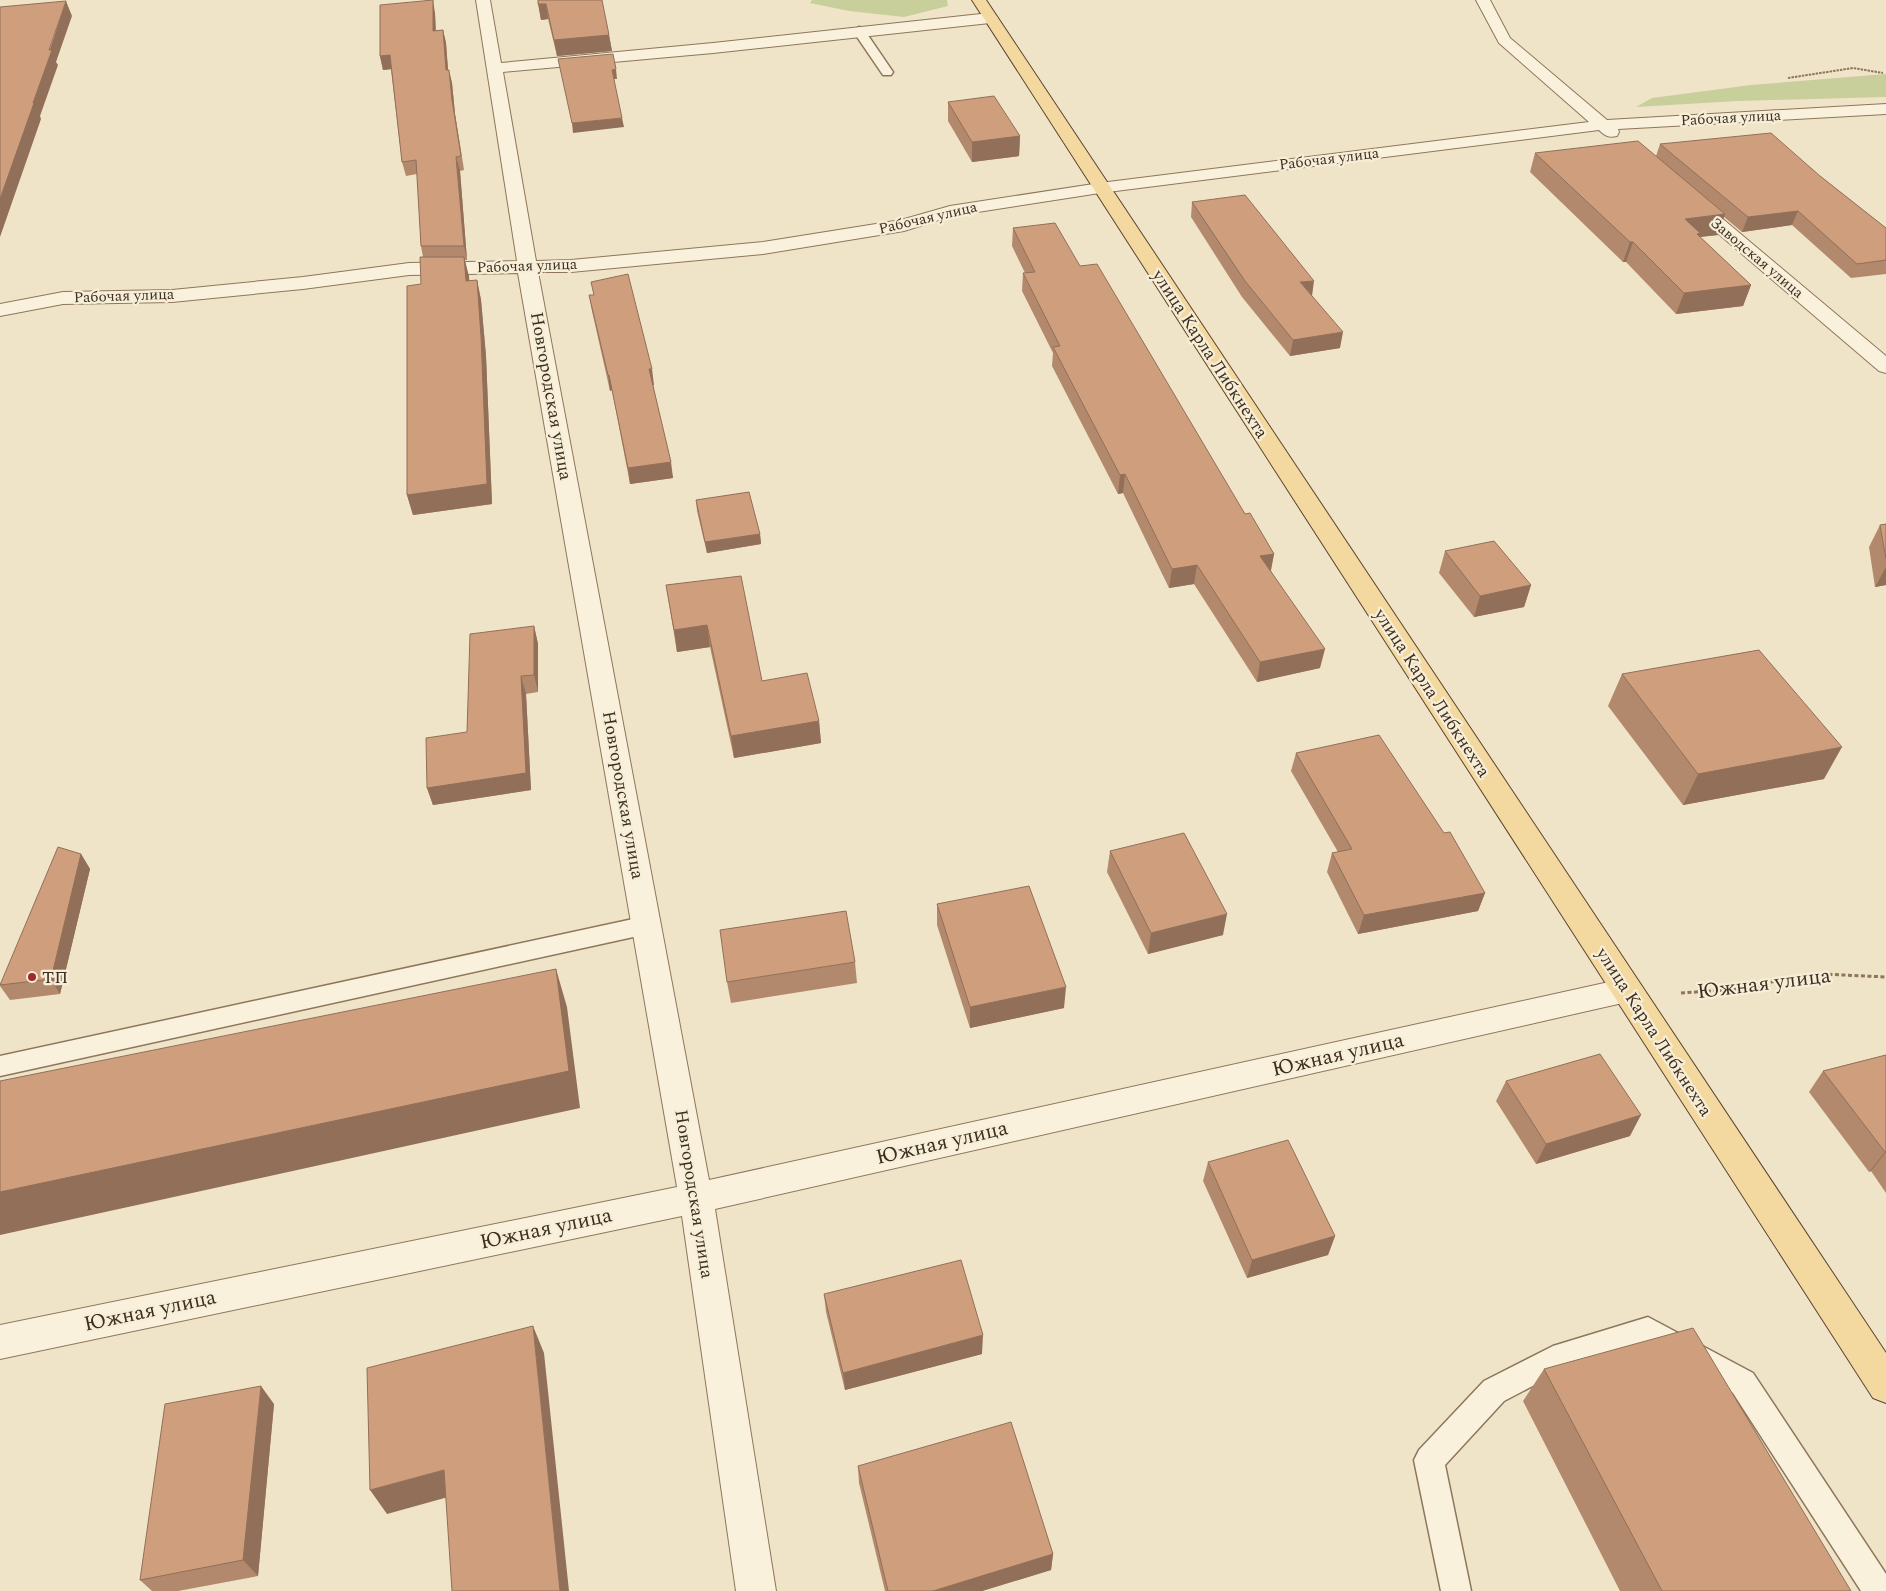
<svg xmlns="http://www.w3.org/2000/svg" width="1886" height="1591" font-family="Spectral,serif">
<rect width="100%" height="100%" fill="#f0e4c8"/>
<!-- green -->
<path fill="#c9cf9b" d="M 812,0 L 947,0 L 948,6 L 904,17 L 849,11 L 810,3 Z
M 1886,74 L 1886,97 L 1738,101 L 1636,107 L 1652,98 L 1751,85 Z"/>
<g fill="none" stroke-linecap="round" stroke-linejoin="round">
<defs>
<path id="service" d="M 859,27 L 863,28 L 893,72 L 891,75 L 883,75 L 881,72 L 853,31 Z
M 647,916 L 655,919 L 658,925 L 655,931 L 647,934 L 0,1076 L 0,1056 Z
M 1648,1317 L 1753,1373 L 1886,1574 L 1886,1591 L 1861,1591 L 1733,1393 L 1646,1344 L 1559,1372 L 1504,1401 L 1445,1465 L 1471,1591 L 1441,1591 L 1414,1460 L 1419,1450 L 1484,1381 L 1553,1346 Z"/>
<path id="minor" d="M 476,0 L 490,0 L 501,63 L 713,43 L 990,13 L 995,15 L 998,18 L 995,21 L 990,23 L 713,53 L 503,72 L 536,261 L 571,260 L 763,242 L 901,220 L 950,206 L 1100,183 L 1589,122 L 1499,43 L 1476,0 L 1490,0 L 1510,38 L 1607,120 L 1886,104 L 1886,114 L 1618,129 L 1619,132 L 1617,136 C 1609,138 1605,136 1599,130 L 1100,193 L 952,216 L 904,231 L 763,254 L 571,272 L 538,272 L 709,1180 L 1627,978 L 1638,981 L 1642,990 L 1638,999 L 1627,1002 L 715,1209 L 776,1591 L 736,1591 L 682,1216 L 0,1359 L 0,1325 L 677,1187 L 518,273 L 409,275 L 303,289 L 172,302 L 63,304 L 0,316 L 0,304 L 63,292 L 172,290 L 303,277 L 409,263 L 517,261 Z
M 1693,198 L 1699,199 L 1886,356 L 1886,373 L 1879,371 L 1687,207 L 1684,203 L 1687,199 Z"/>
<path id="primary" d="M 972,0 L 986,0 L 1886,1353 L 1886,1403 L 1873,1398 Z"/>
</defs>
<!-- service casing -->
<use href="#service" stroke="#8d765c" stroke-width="3"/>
<!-- minor casing -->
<use href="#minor" stroke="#8d765c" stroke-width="2"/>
<!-- primary casing -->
<use href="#primary" stroke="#5b4430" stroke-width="2"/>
<!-- path-far1 -->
<path stroke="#8d765c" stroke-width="2" stroke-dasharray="2.5 1" stroke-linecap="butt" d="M 1788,78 L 1853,68 L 1883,73"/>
<!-- path -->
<path stroke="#8d765c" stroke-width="3" stroke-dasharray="4 2.5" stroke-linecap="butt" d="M 1681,993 L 1756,988 L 1777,980 L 1822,974 L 1886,977"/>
<!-- service -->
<use href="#service" fill="#faf1dc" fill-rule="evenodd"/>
<!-- minor -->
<use href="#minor" fill="#faf1dc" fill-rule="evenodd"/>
<!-- primary -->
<use href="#primary" fill="#f3d9a0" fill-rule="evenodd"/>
</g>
<!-- wall -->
<path fill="#b2896c" d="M 538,0 L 609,35 L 612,51 L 557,56 L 548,19 L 541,20 Z
M 435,13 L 436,31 L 443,30 L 446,43 L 448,70 L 452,83 L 455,114 L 464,170 L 460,171 L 467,260 L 465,260 L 469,281 L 477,280 L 481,300 L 486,356 L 492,504 L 413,515 L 407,495 L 423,257 L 421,246 L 417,174 L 406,176 L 402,162 L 391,69 L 383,70 L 380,56 Z
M 948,102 L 1020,136 L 1019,156 L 972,162 L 948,121 Z
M 1660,144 L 1820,176 L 1886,228 L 1886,274 L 1851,278 L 1792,225 L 1742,232 L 1724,217 L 1718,235 L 1700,237 L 1751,285 L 1743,306 L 1676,314 L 1626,262 L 1623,262 L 1530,172 L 1535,153 L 1656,156 Z
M 1192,202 L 1312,296 L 1340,348 L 1290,356 L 1242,297 L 1191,217 Z
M 1013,228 L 1080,266 L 1245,514 L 1274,554 L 1271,571 L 1320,668 L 1257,682 L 1194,584 L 1169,588 L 1123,493 L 1118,494 L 1052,366 L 1053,353 L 1022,291 L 1023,273 L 1025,273 L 1012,246 Z
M 589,295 L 654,385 L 653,385 L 673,478 L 630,484 L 612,390 L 610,391 L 592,311 Z
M 696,500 L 760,534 L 761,544 L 707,553 L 697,511 Z
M 1886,524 L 1886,585 L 1875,587 L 1869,547 L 1880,525 Z
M 1445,551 L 1531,585 L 1524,607 L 1474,617 L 1439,573 Z
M 666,585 L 762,681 L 819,721 L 821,743 L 734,758 L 710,647 L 677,652 Z
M 534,626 L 538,644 L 538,692 L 526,694 L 531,790 L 433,805 L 427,788 L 467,732 Z
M 1622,674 L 1824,779 L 1683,805 L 1608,706 Z
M 1296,753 L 1444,833 L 1485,893 L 1478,911 L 1358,934 L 1327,872 L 1332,853 L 1338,852 L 1291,771 Z
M 1110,851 L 1223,935 L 1148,954 L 1107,872 Z
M 81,854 L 90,869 L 60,994 L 10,1000 L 0,986 L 0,984 Z
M 937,904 L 1064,1008 L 970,1028 L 937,925 Z
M 855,962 L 857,983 L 731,1003 L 727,982 Z
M 1886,1055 L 1886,1193 L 1871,1171 L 1869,1172 L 1809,1092 L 1823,1071 Z
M 1506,1081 L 1630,1136 L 1536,1164 L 1496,1101 Z
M 1208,1162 L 1335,1236 L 1328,1255 L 1247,1278 L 1203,1181 Z
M 824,1294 L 982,1354 L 845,1390 L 826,1312 Z
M 1544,1369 L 1851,1591 L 1620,1591 L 1523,1401 Z
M 274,1404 L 258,1576 L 178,1591 L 152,1591 L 140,1580 Z
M 858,1466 L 1053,1554 L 1051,1570 L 982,1591 L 885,1591 L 859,1483 Z"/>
<!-- shaded-wall -->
<path fill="#916f58" d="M 433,0 L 435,13 L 436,44 L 433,31 Z
M 66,1 L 72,16 L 56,62 L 58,65 L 40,116 L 41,119 L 0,237 L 0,199 Z
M 538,4 L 546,4 L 548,19 L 541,20 Z
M 443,30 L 446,43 L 449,83 L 446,70 Z
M 609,35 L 612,51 L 557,56 L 554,40 Z
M 390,55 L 393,69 L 383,70 L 380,56 Z
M 616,69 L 617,79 L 614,79 L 612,70 Z
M 449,70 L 452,83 L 455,114 L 464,170 L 452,100 Z
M 622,118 L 624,127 L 573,133 L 572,123 Z
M 1020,136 L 1019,156 L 972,162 L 972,142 Z
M 456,157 L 460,171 L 467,260 L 464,246 Z
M 1798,211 L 1792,225 L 1742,232 L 1748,217 Z
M 1725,214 L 1718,235 L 1699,237 L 1685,219 Z
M 1630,242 L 1633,242 L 1626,262 L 1623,262 Z
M 464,257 L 469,276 L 471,301 L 466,281 Z
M 477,280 L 481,300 L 486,356 L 492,504 L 413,515 L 407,495 Z
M 1314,281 L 1312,296 L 1300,282 Z
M 1751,285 L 1743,306 L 1676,314 L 1684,293 Z
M 1343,332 L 1340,348 L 1290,356 L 1293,340 Z
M 649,369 L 652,369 L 654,385 L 652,385 Z
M 608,375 L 609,375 L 612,390 L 610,391 Z
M 671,462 L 673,478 L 630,484 L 628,468 Z
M 1125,474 L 1123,493 L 1118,494 L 1120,475 Z
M 760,534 L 761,544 L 707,553 L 705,542 Z
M 1274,554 L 1270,573 L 1260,556 Z
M 1197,565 L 1194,584 L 1169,588 L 1172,569 Z
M 1886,567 L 1886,585 L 1875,587 Z
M 1531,585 L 1524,607 L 1474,617 L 1480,596 Z
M 707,625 L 710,647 L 677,652 L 674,630 Z
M 534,626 L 538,644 L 538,692 L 534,675 Z
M 1325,649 L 1320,668 L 1257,682 L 1260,662 Z
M 521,676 L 526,694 L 531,790 L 433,805 L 427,788 Z
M 819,721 L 821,743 L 734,758 L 731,736 Z
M 1842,747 L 1824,779 L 1683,805 L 1698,774 Z
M 81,854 L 90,869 L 60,994 L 51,979 Z
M 1485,893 L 1478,911 L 1358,934 L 1364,915 Z
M 1227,914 L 1223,935 L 1148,954 L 1151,933 Z
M 556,969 L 567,1007 L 580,1108 L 0,1235 L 0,1192 Z
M 1066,987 L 1064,1008 L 970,1028 L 970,1007 Z
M 1641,1115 L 1630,1136 L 1536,1164 L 1546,1144 Z
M 1885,1152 L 1886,1152 L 1871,1171 L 1869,1172 Z
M 1335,1236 L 1328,1255 L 1247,1278 L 1252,1260 Z
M 533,1326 L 544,1353 L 569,1591 L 560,1591 Z
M 983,1335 L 982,1354 L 845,1390 L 843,1373 Z
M 261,1386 L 274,1404 L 258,1576 L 243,1560 Z
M 444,1470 L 459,1494 L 387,1514 L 370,1490 Z
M 1053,1554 L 1051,1570 L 982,1591 L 933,1591 Z"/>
<!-- building -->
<path fill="#cf9f7d" stroke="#916f58" d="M 433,0 L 433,31 L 443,30 L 446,70 L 449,70 L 452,100 L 461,156 L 456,157 L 464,246 L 421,246 L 416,160 L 402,162 L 390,55 L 380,56 L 380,5 Z
M 538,0 L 602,0 L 609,35 L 554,40 L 546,4 L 538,4 Z
M 66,1 L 49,50 L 52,50 L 33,103 L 34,103 L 0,199 L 0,7 Z
M 613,54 L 616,69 L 612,70 L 622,118 L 572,123 L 558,59 Z
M 994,96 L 1020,136 L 972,142 L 948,102 Z
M 1771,133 L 1820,176 L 1886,228 L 1886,260 L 1857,264 L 1798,211 L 1748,217 L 1660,144 Z
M 1638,141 L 1725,214 L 1685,219 L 1700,233 L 1697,234 L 1751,285 L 1684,293 L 1633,242 L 1630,242 L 1535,153 Z
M 1245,195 L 1314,281 L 1300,282 L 1343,332 L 1293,340 L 1245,281 L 1192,202 Z
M 1055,223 L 1080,266 L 1097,264 L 1245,514 L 1250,513 L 1274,554 L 1260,556 L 1325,649 L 1260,662 L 1197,565 L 1172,569 L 1125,474 L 1120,475 L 1053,347 L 1060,346 L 1023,273 L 1035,272 L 1013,228 Z
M 420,257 L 464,257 L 466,281 L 477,280 L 481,336 L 487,484 L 407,495 L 407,286 L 421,284 Z
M 628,274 L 652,369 L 649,369 L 671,462 L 628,468 L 609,375 L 608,375 L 589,295 L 594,295 L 591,282 Z
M 749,492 L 760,534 L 705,542 L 696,500 Z
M 1886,524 L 1886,559 L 1880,525 Z
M 1494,541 L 1531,585 L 1480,596 L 1445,551 Z
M 741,576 L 762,681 L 807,673 L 819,721 L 731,736 L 707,625 L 674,630 L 666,585 Z
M 534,626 L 534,675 L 521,676 L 526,773 L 427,788 L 426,738 L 467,732 L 470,634 Z
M 1759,650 L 1842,747 L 1698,774 L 1622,674 Z
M 1379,735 L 1444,833 L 1450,832 L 1485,893 L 1364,915 L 1332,853 L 1352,849 L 1296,753 Z
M 1184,833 L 1227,914 L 1151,933 L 1110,851 Z
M 58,847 L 81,854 L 51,979 L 0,985 Z
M 1029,886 L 1066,987 L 970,1007 L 937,904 Z
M 846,911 L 855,962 L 727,982 L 720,930 Z
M 556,969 L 569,1071 L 0,1192 L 0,1081 Z
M 1600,1054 L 1641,1115 L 1546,1144 L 1506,1081 Z
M 1886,1055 L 1886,1152 L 1885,1152 L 1823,1071 Z
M 1288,1140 L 1335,1236 L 1252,1260 L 1208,1162 Z
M 961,1260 L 983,1335 L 843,1373 L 824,1294 Z
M 533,1326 L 560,1591 L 452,1591 L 444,1470 L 370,1490 L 367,1368 Z
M 1693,1328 L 1851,1591 L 1662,1591 L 1544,1369 Z
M 261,1386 L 243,1560 L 140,1580 L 165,1404 Z
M 1011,1422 L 1053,1554 L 933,1591 L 888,1591 L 858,1466 Z"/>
<!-- markers -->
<circle fill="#9e2a2b" stroke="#f7eed8" stroke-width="2" cx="32" cy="977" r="5"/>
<g text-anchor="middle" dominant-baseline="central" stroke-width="4.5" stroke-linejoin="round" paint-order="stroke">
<!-- far-street labels -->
<g font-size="15" fill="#3d2e20" stroke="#f7eed8">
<text transform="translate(1731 118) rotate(-3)">Рабочая улица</text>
<text transform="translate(1329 159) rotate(-7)">Рабочая улица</text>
<text transform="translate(928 218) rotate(-13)">Рабочая улица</text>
<text transform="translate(1757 258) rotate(40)">Заводская улица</text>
<text transform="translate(527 266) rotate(-2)">Рабочая улица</text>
<text transform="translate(124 296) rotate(-2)">Рабочая улица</text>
</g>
<!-- street labels -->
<g font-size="18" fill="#3d2e20" stroke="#f7eed8">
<text transform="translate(1210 354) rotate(57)">улица Карла Либкнехта</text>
<text transform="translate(551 396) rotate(80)">Новгородская улица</text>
<text transform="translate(1432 693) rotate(57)">улица Карла Либкнехта</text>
<text transform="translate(623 795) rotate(80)">Новгородская улица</text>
<text transform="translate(1654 1032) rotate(57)">улица Карла Либкнехта</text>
<text transform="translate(694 1194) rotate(81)">Новгородская улица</text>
</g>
<!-- poi labels -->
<g font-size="18" fill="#3d2e20" stroke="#f7eed8" text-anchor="start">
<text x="42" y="977">ТП</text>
</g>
<!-- near-street labels -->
<g font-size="21" fill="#3d2e20" stroke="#f7eed8">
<text transform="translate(1764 984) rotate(-7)">Южная улица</text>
<text transform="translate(1338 1055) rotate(-13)">Южная улица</text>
<text transform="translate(942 1143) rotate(-13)">Южная улица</text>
<text transform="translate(546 1229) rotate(-12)">Южная улица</text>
<text transform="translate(150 1311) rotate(-12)">Южная улица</text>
</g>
</g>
</svg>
